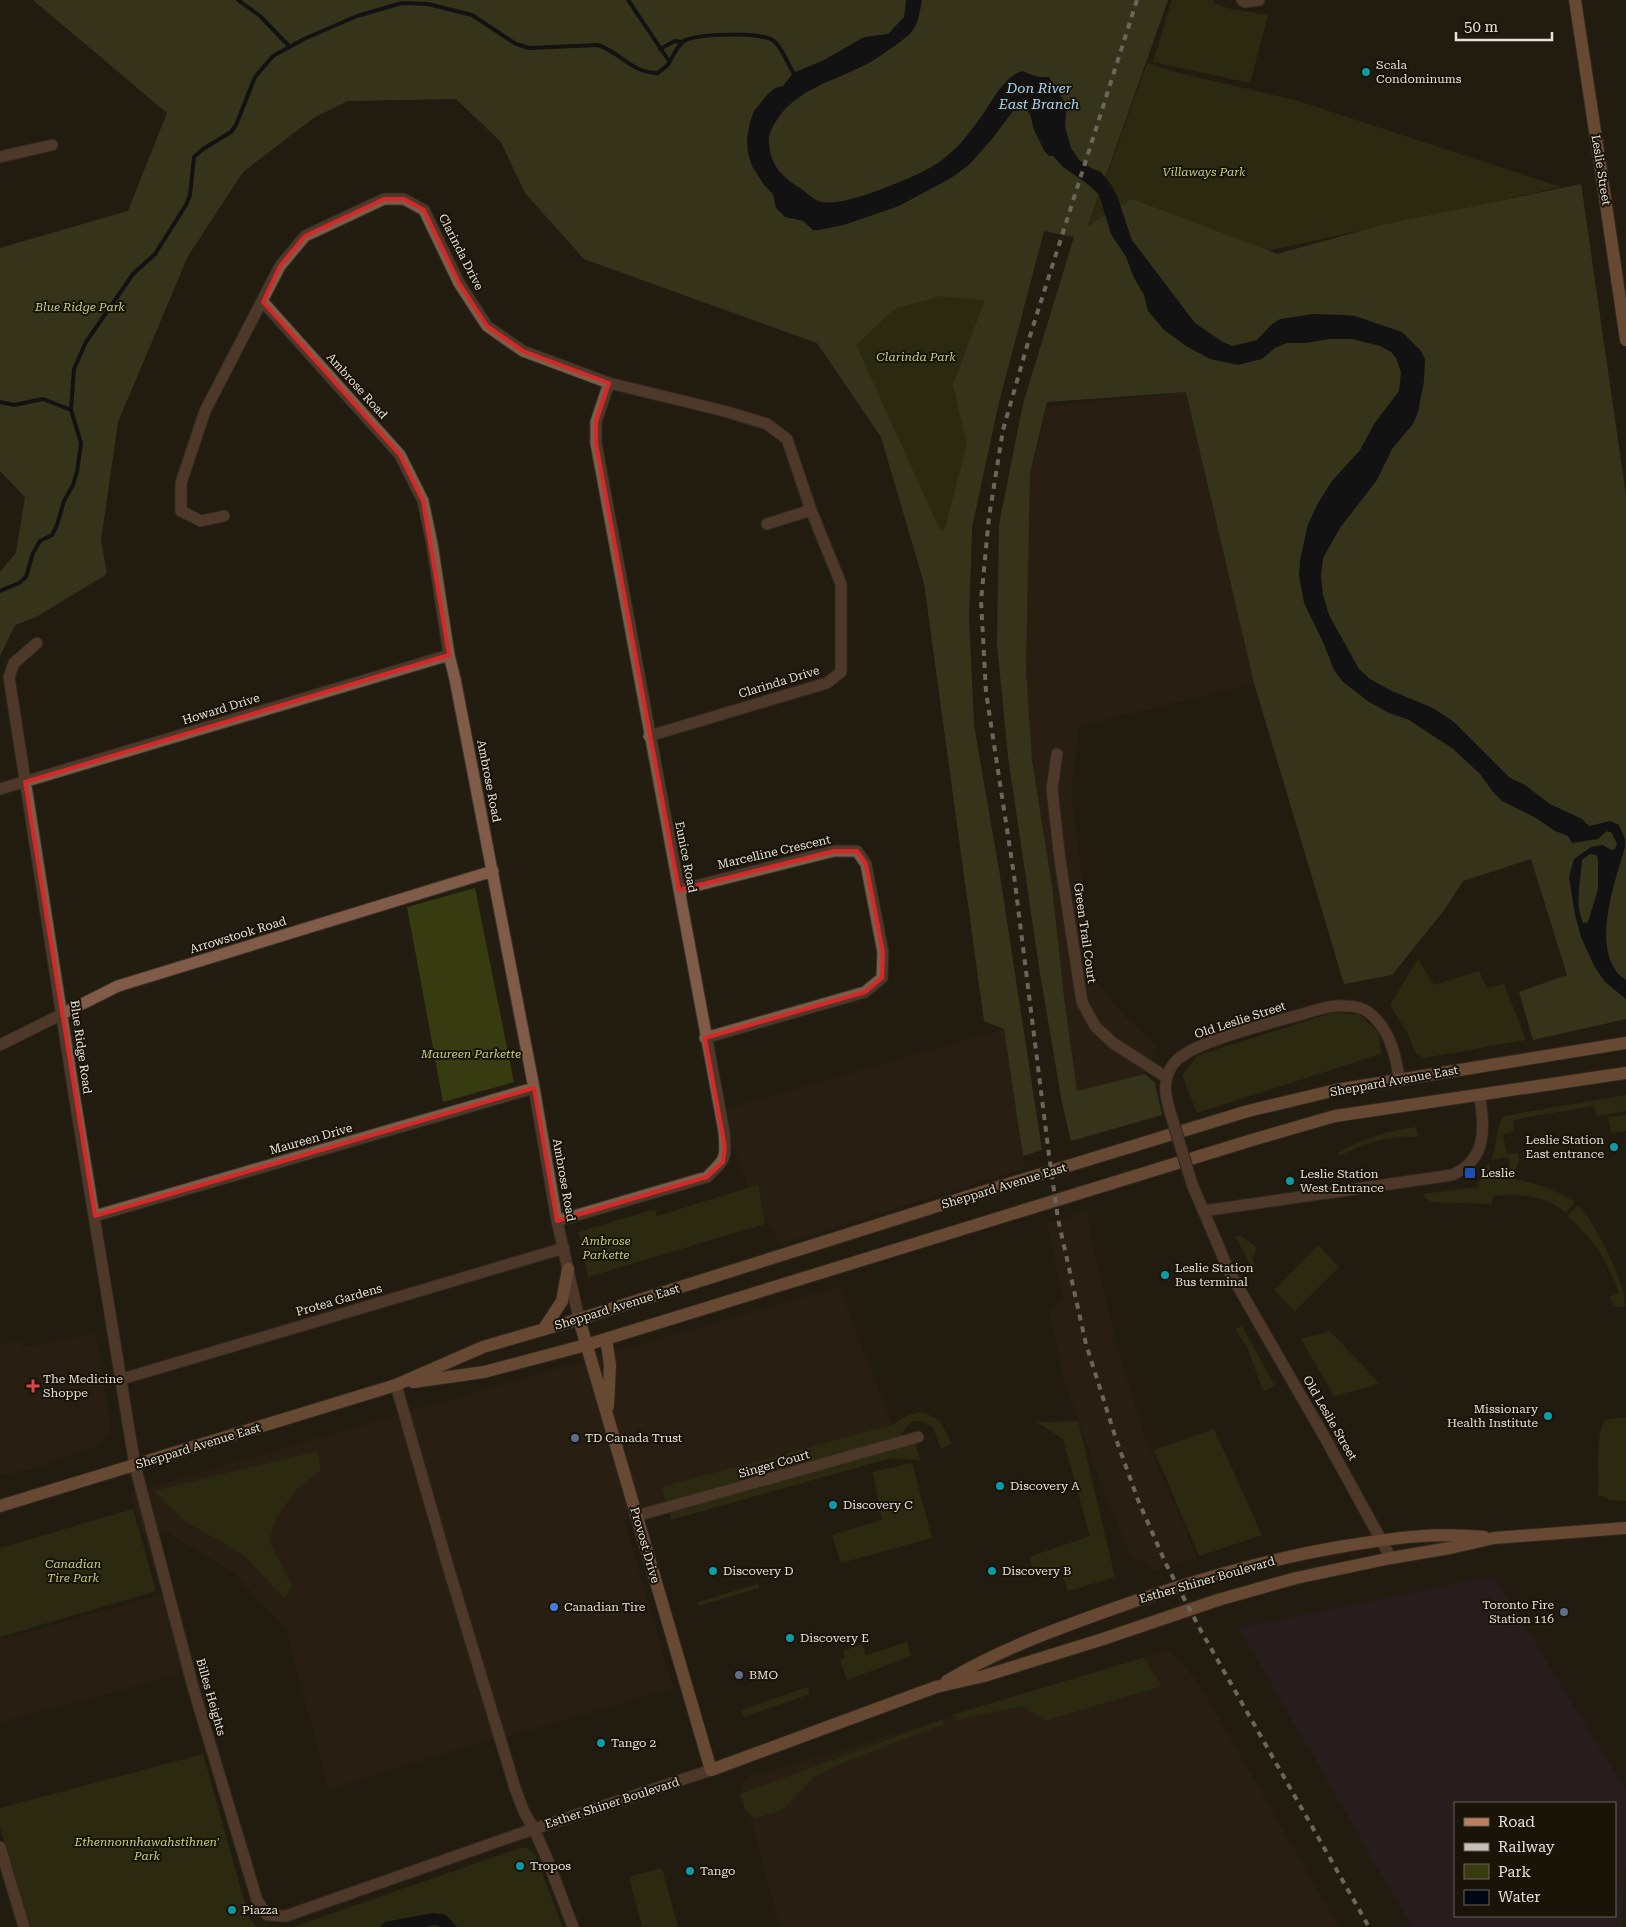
<svg xmlns="http://www.w3.org/2000/svg" width="1626" height="1927" font-family="'Roboto Serif',serif">
<rect width="100%" height="100%" fill="#231c11"/>
<!-- built -->
<path fill="#2f2514" d="M 1186,392 L 1254,683 L 1079,726 L 1071,792 L 1094,978 L 1124,1016 L 1157,1047 L 1145,1074 L 1077,1091 L 1064,998 L 1052,886 L 1032,758 L 1026,669 L 1030,473 L 1047,407 Z
M 1004,1029 L 1025,1168 L 780,1244 L 752,1195 L 719,1111 Z
M 1087,1210 L 1092,1243 L 1118,1352 L 1146,1440 L 1197,1557 L 1156,1571 L 1138,1559 L 1133,1560 L 1099,1479 L 1064,1379 L 1049,1312 L 1063,1298 L 1047,1222 L 1072,1217 Z
M 839,1287 L 892,1425 L 908,1415 L 923,1412 L 939,1420 L 952,1444 L 941,1449 L 933,1427 L 921,1421 L 912,1421 L 905,1428 L 899,1438 L 624,1520 L 673,1688 L 505,1737 L 491,1739 L 329,1789 L 286,1629 L 233,1572 L 167,1532 L 160,1535 L 179,1627 L 180,1674 L 0,1722 L 0,1640 L 163,1594 L 130,1493 Z
M 95,1333 L 111,1425 L 107,1436 L 103,1442 L 91,1448 L 41,1466 L 0,1476 L 0,1345 L 21,1341 L 22,1348 Z
M 1168,1650 L 1197,1681 L 1339,1927 L 780,1927 L 741,1783 L 749,1777 L 942,1720 L 955,1714 L 1039,1691 Z"/>
<!-- industrial -->
<path fill="#2e1f2a" fill-rule="evenodd" d="M 1494,1576 L 1626,1791 L 1626,1861 L 1621,1927 L 1412,1927 L 1239,1628 ZM 1455,1803 L 1615,1803 L 1615,1916 L 1455,1916 Z"/>
<!-- green -->
<path fill="#363b10" d="M 1172,0 L 1212,0 L 1215,4 L 1231,9 L 1268,15 L 1250,83 L 1153,62 Z
M 1147,63 L 1179,73 L 1295,100 L 1561,187 L 1179,270 L 1053,325 Z
M 1016,278 L 998,406 L 972,527 L 969,617 L 924,583 L 882,437 L 817,343 L 871,287 Z
M 475,888 L 514,1082 L 443,1102 L 407,907 Z
M 1418,959 L 1434,985 L 1479,971 L 1487,988 L 1504,984 L 1526,1040 L 1423,1058 L 1415,1052 L 1408,1034 L 1390,1005 Z
M 1335,1012 L 1360,1015 L 1379,1033 L 1381,1054 L 1197,1113 L 1182,1075 L 1198,1055 Z
M 1626,1095 L 1626,1111 L 1597,1116 L 1594,1106 L 1513,1120 L 1514,1131 L 1503,1134 L 1507,1154 L 1518,1153 L 1519,1159 L 1513,1179 C 1536,1183 1555,1189 1575,1202 L 1566,1213 C 1546,1195 1519,1193 1493,1196 L 1492,1204 L 1432,1202 L 1425,1198 L 1424,1194 L 1478,1187 L 1482,1171 L 1489,1163 L 1489,1167 L 1492,1170 L 1508,1167 L 1510,1162 L 1507,1157 L 1491,1160 C 1498,1146 1495,1126 1504,1116 Z
M 1626,1115 L 1626,1131 L 1611,1133 L 1608,1117 Z
M 1416,1127 L 1418,1137 C 1389,1135 1365,1143 1339,1156 L 1338,1153 C 1363,1138 1388,1131 1416,1127 Z
M 758,1185 L 765,1224 L 588,1277 L 579,1232 L 655,1209 L 657,1216 Z
M 1578,1205 C 1596,1224 1626,1283 1625,1307 L 1616,1307 L 1609,1297 L 1619,1293 C 1606,1257 1595,1242 1568,1216 Z
M 1235,1236 L 1241,1236 L 1257,1247 L 1253,1257 L 1255,1270 L 1253,1270 Z
M 1318,1245 L 1339,1267 L 1295,1311 L 1274,1290 Z
M 1242,1326 L 1275,1386 L 1263,1391 L 1247,1347 L 1235,1329 Z
M 1330,1331 L 1380,1384 L 1334,1396 L 1301,1339 Z
M 923,1412 L 939,1420 L 952,1444 L 941,1449 L 933,1427 L 921,1421 L 912,1421 L 905,1428 L 899,1438 L 667,1507 L 662,1487 L 892,1425 L 908,1415 Z
M 1617,1418 L 1626,1418 L 1626,1501 L 1608,1500 L 1603,1496 L 1598,1496 C 1599,1480 1596,1436 1603,1424 C 1606,1419 1611,1419 1617,1418 Z
M 1078,1421 L 1115,1577 L 1068,1591 L 1060,1568 L 1034,1573 L 1029,1557 L 1090,1536 L 1063,1439 L 1037,1422 Z
M 1214,1429 L 1262,1535 L 1199,1556 L 1154,1450 Z
M 915,1444 L 920,1460 L 891,1458 L 671,1520 L 670,1512 Z
M 317,1451 L 321,1470 L 296,1490 L 276,1517 L 269,1541 L 292,1586 L 284,1598 L 244,1555 L 185,1521 L 154,1491 Z
M 912,1463 L 932,1538 L 841,1563 L 832,1535 L 882,1520 L 873,1472 Z
M 133,1509 L 156,1591 L 0,1637 L 0,1548 Z
M 758,1584 L 759,1588 L 699,1606 L 698,1602 Z
M 907,1642 L 911,1656 L 847,1680 L 840,1660 L 845,1658 L 843,1651 L 862,1644 L 866,1655 Z
M 1143,1658 L 1162,1686 L 1046,1720 L 1021,1706 L 956,1720 L 955,1714 Z
M 808,1687 L 810,1694 L 744,1717 L 741,1710 Z
M 942,1720 L 944,1724 L 842,1763 L 814,1777 L 783,1809 L 756,1818 L 746,1811 L 740,1794 Z
M 203,1754 L 249,1918 L 257,1927 L 30,1927 L 0,1827 L 0,1808 Z
M 520,1848 L 527,1848 L 534,1853 L 563,1927 L 293,1927 Z
M 662,1868 L 678,1927 L 642,1927 L 629,1877 Z"/>
<!-- forest -->
<path fill="#4d5327" fill-rule="evenodd" d="M 33,0 L 1168,0 L 1088,226 L 1132,199 L 1277,254 L 1382,225 L 1581,184 L 1626,496 L 1626,1019 L 1533,1040 L 1519,992 L 1567,975 L 1531,859 L 1463,881 L 1445,909 L 1392,975 L 1344,984 L 1254,683 L 1186,392 L 1047,402 L 1030,473 L 1026,669 L 1032,760 L 1052,886 L 1064,998 L 1077,1091 L 1145,1074 L 1155,1083 L 1162,1115 L 1071,1141 L 1062,1103 L 1039,967 L 1008,756 L 997,644 L 999,525 L 1023,404 L 1074,237 L 1044,231 L 998,406 L 972,527 L 969,617 L 974,725 L 1000,876 L 1042,1150 L 1023,1156 L 1004,1029 L 984,1021 L 924,583 L 881,437 L 817,343 L 584,259 L 525,193 L 501,142 L 456,99 L 348,101 L 315,117 L 243,172 L 188,256 L 118,422 L 101,540 L 107,574 L 36,617 L 15,625 L 0,656 L 0,572 L 16,553 L 25,497 L 0,471 L 0,248 L 128,211 L 167,113 ZM 941,296 L 985,300 L 953,385 L 967,444 L 945,529 L 940,530 L 856,345 L 894,309 Z"/>
<!-- water -->
<path fill="#000715" fill-rule="evenodd" d="M 906,0 L 922,0 C 920,12 918,26 909,35 C 899,43 877,59 865,65 C 832,82 795,89 775,123 C 771,129 768,137 769,144 C 772,167 781,176 800,188 C 806,192 815,201 822,202 C 844,207 906,180 926,170 C 937,165 951,153 959,145 C 966,137 972,129 978,121 C 991,105 1001,78 1022,71 L 1038,77 L 1049,77 L 1064,101 L 1066,112 L 1065,126 L 1071,148 L 1079,160 L 1091,168 L 1101,172 L 1112,186 L 1117,196 L 1132,240 L 1195,323 L 1223,342 L 1232,346 L 1257,340 L 1271,325 L 1280,319 L 1313,314 L 1344,315 L 1355,316 L 1402,332 L 1421,351 L 1425,359 L 1424,381 L 1418,412 L 1413,424 L 1392,449 L 1377,480 L 1340,528 L 1323,558 L 1321,576 L 1323,595 L 1329,615 L 1359,669 L 1370,679 L 1392,691 L 1433,708 L 1454,722 L 1510,778 L 1525,785 L 1550,804 L 1582,819 L 1589,826 L 1610,821 L 1619,825 L 1625,839 L 1625,847 C 1616,879 1594,938 1615,969 C 1617,974 1622,977 1626,980 L 1626,999 L 1605,982 L 1594,966 L 1581,937 L 1575,915 L 1569,877 L 1574,859 L 1591,847 L 1603,845 L 1611,850 L 1615,849 L 1617,844 L 1612,833 L 1607,831 L 1598,839 L 1572,843 L 1568,836 L 1555,831 L 1536,818 L 1502,801 L 1493,792 L 1480,774 L 1453,749 L 1409,720 L 1389,713 L 1369,702 L 1342,681 L 1334,670 L 1323,642 L 1304,603 L 1299,576 L 1300,560 L 1308,524 L 1318,503 L 1332,481 L 1360,450 L 1374,424 L 1399,391 L 1401,372 L 1396,358 L 1391,352 L 1380,346 L 1352,339 L 1329,339 L 1306,343 L 1287,343 L 1275,348 L 1262,359 L 1238,365 L 1210,359 L 1186,346 L 1164,330 L 1148,311 L 1144,295 L 1134,278 L 1126,257 L 1111,234 L 1099,195 L 1089,185 L 1063,167 L 1053,156 L 1049,156 L 1045,152 L 1034,130 L 1030,114 L 1023,107 L 1017,107 L 1014,110 L 992,139 L 969,165 L 951,178 L 899,206 L 844,225 L 819,230 L 813,230 L 803,221 L 785,217 L 776,208 L 773,194 L 764,185 L 752,166 L 748,153 L 747,138 L 750,122 L 754,111 L 767,95 L 775,88 L 783,86 L 793,73 L 824,60 L 864,37 L 888,34 L 904,17 ZM 1590,854 L 1596,855 L 1598,858 L 1598,889 L 1588,922 L 1583,923 C 1574,902 1581,882 1582,860 Z
M 433,1913 L 446,1915 L 457,1927 L 441,1927 L 434,1925 L 425,1927 L 380,1927 L 385,1922 Z"/>
<g fill="none" stroke-linecap="round" stroke-linejoin="round">
<!-- stream -->
<path stroke="#000715" stroke-width="4" d="M 238,0 L 260,16 L 290,47
M 628,0 L 669,61
M 660,49 L 675,41 L 682,42
M 0,402 L 14,405 L 43,399 L 71,410
M 0,591 L 19,583 L 26,577 L 33,553 L 40,541 L 52,535 L 57,525 L 64,501 L 73,485 L 77,472 L 81,443 L 71,410 L 74,369 L 86,342 L 133,274 L 155,254 L 186,205 L 190,195 L 194,157 L 203,149 L 231,132 L 236,125 L 255,77 L 273,56 L 304,39 L 357,16 L 402,3 L 428,4 L 472,15 L 516,44 L 529,48 L 598,45 C 621,53 632,73 658,73 C 661,70 667,67 669,63 C 673,56 677,46 684,41 C 695,33 765,32 774,41 C 784,50 788,66 796,77"/>
<defs>
<path id="street" d="M 1242,0 L 1245,2 L 1259,0
M 0,157 L 52,145
M 263,302 L 400,455 L 423,501 L 432,544 L 449,655 L 455,679 L 534,1088 L 557,1221 L 579,1319
M 224,516 L 201,521 L 181,511 L 181,483 L 205,411 L 280,266 L 305,236 L 384,199 L 404,199 L 424,210 L 459,283 L 487,326 L 523,351 L 609,383 L 724,411 L 767,424 L 787,439 L 811,510 L 841,584 L 841,672 L 827,683 L 649,736
M 767,524 L 811,510
M 37,643 L 14,663 L 9,677 L 74,1094 L 135,1466 L 193,1687 L 257,1900 L 267,1915 L 286,1916 L 516,1835 L 711,1770
M 1057,754 L 1052,789 L 1060,860 L 1082,1002 L 1095,1026 L 1113,1043 L 1166,1077
M 0,789 L 449,655
M 679,890 L 834,851 L 857,851 L 866,864 L 883,952 L 882,978 L 865,992 L 705,1038
M 0,1045 L 118,986 L 493,871
M 1171,1115 C 1165,1096 1161,1078 1175,1062 C 1192,1042 1271,1023 1299,1015 C 1310,1012 1323,1007 1335,1006 C 1345,1005 1360,1006 1368,1012 C 1389,1027 1396,1054 1399,1079
M 1192,1184 L 1229,1271 L 1324,1436 L 1391,1558
M 1203,1211 L 1452,1175 C 1488,1159 1484,1129 1480,1096
M 95,1216 L 534,1088
M 557,1221 L 707,1177 C 727,1158 726,1158 724,1131 L 596,443 L 596,422 L 609,383
M 122,1379 L 564,1248
M 396,1385 L 447,1563 L 515,1788 L 524,1812 L 534,1829 L 548,1861 L 573,1927
M 636,1516 L 918,1437
M 0,1847 L 24,1927"/>
<path id="secondary" d="M 1575,0 C 1593,113 1609,227 1626,340
M 579,1319 L 711,1770 L 936,1687 L 984,1676 L 1103,1639 L 1218,1600 L 1296,1578 L 1391,1558 L 1450,1548 L 1494,1538 L 1626,1528
M 543,1330 L 562,1301 L 568,1269
M 606,1339 L 610,1365 L 608,1406
M 413,1382 L 484,1372 L 586,1345 L 1252,1140 L 1335,1116 L 1626,1073
M 0,1506 L 396,1385 L 483,1347 L 579,1319 L 966,1197 L 1248,1111 L 1336,1090 L 1626,1043
M 947,1681 C 1000,1649 1059,1628 1118,1607 C 1192,1581 1267,1559 1345,1546 C 1394,1538 1434,1532 1484,1537"/>
</defs>
<!-- street casing -->
<use href="#street" stroke="#3e372d" stroke-width="13"/>
<!-- secondary casing -->
<use href="#secondary" stroke="#3e372d" stroke-width="14"/>
<!-- street -->
<use href="#street" stroke="#805c48" stroke-width="11"/>
<!-- secondary -->
<use href="#secondary" stroke="#b97f5e" stroke-width="12"/>
<!-- rail -->
<path stroke="#c5bfb8" stroke-width="4" stroke-dasharray="6 6" stroke-linecap="butt" d="M 1137,0 L 1029,339 L 1003,430 L 989,517 L 981,601 L 986,692 L 1014,875 L 1049,1155 L 1058,1219 L 1086,1344 L 1116,1439 L 1138,1500 L 1166,1564 L 1200,1629 L 1369,1927"/>
<defs>
<path id="street-bridge" d="M 1171,1115 L 1192,1184"/>
</defs>
<!-- street-bridge casing -->
<use href="#street-bridge" stroke="#3e372d" stroke-width="13" stroke-linecap="butt"/>
<!-- street-bridge -->
<use href="#street-bridge" stroke="#805c48" stroke-width="11"/>
</g>
<!-- marked area -->
<path d="M0 0H1626V1927H0ZM 384,199 L 404,199 L 424,210 L 459,283 L 487,326 L 523,351 L 609,383 L 596,422 L 596,443 L 679,890 L 834,851 L 857,851 L 866,864 L 883,952 L 882,978 L 865,992 L 705,1038 L 725,1147 L 723,1162 L 707,1177 L 557,1221 L 534,1088 L 95,1216 L 25,782 L 449,655 L 423,501 L 400,455 L 263,302 L 280,266 L 305,236 Z" fill="#231c11" fill-opacity=".55" fill-rule="evenodd"/>
<path fill="none" stroke="#d62828" stroke-width="4" stroke-linejoin="round" d="M 384,199 L 404,199 L 424,210 L 459,283 L 487,326 L 523,351 L 609,383 L 596,422 L 596,443 L 679,890 L 834,851 L 857,851 L 866,864 L 883,952 L 882,978 L 865,992 L 705,1038 L 725,1147 L 723,1162 L 707,1177 L 557,1221 L 534,1088 L 95,1216 L 25,782 L 449,655 L 423,501 L 400,455 L 263,302 L 280,266 L 305,236 Z"/>
<!-- markers -->
<g fill="#0f9aa8" stroke="#191308" stroke-width="2">
<circle cx="1366" cy="72" r="5"/>
<circle cx="1614" cy="1147" r="5"/>
<circle cx="1290" cy="1181" r="5"/>
<circle cx="1165" cy="1275" r="5"/>
<circle cx="1548" cy="1416" r="5"/>
<circle cx="1000" cy="1486" r="5"/>
<circle cx="833" cy="1505" r="5"/>
<circle cx="713" cy="1571" r="5"/>
<circle cx="992" cy="1571" r="5"/>
<circle cx="790" cy="1638" r="5"/>
<circle cx="601" cy="1743" r="5"/>
<circle cx="520" cy="1866" r="5"/>
<circle cx="690" cy="1871" r="5"/>
<circle cx="232" cy="1910" r="5"/>
</g>
<rect fill="#1a4fb4" stroke="#191308" stroke-width="2" x="1464" y="1167" width="12" height="12" rx="2.5"/>
<path fill="#e0444e" stroke="#191308" stroke-width="2" d="M30.5 1378.5h5v5h5v5h-5v5h-5v-5h-5v-5h5z"/>
<g fill="#5c6f8a" stroke="#191308" stroke-width="2">
<circle cx="575" cy="1438" r="5"/>
<circle cx="1564" cy="1612" r="5"/>
<circle cx="739" cy="1675" r="5"/>
</g>
<circle fill="#3f7fe0" stroke="#191308" stroke-width="2" cx="554" cy="1607" r="5"/>
<g text-anchor="middle" dominant-baseline="central" stroke-width="4" stroke-linejoin="round" paint-order="stroke">
<!-- poi labels -->
<g font-size="12" fill="#e5e0d9" stroke="#191308" text-anchor="start">
<text x="1376" y="65">Scala<tspan x="1376" dy="14">Condominums</tspan></text>
<text x="1604" y="1140" text-anchor="end">Leslie Station<tspan x="1604" dy="14">East entrance</tspan></text>
<text x="1481" y="1173">Leslie</text>
<text x="1300" y="1174">Leslie Station<tspan x="1300" dy="14">West Entrance</tspan></text>
<text x="1175" y="1268">Leslie Station<tspan x="1175" dy="14">Bus terminal</tspan></text>
<text x="43" y="1379">The Medicine<tspan x="43" dy="14">Shoppe</tspan></text>
<text x="1538" y="1409" text-anchor="end">Missionary<tspan x="1538" dy="14">Health Institute</tspan></text>
<text x="585" y="1438">TD Canada Trust</text>
<text x="1010" y="1486">Discovery A</text>
<text x="843" y="1505">Discovery C</text>
<text x="723" y="1571">Discovery D</text>
<text x="1002" y="1571">Discovery B</text>
<text x="1554" y="1605" text-anchor="end">Toronto Fire<tspan x="1554" dy="14">Station 116</tspan></text>
<text x="564" y="1607">Canadian Tire</text>
<text x="800" y="1638">Discovery E</text>
<text x="749" y="1675">BMO</text>
<text x="611" y="1743">Tango 2</text>
<text x="530" y="1866">Tropos</text>
<text x="700" y="1871">Tango</text>
<text x="242" y="1910">Piazza</text>
</g>
<!-- street labels -->
<g font-size="12" fill="#e5e0d9" stroke="#191308">
<text transform="translate(1601 170) rotate(81)">Leslie Street</text>
<text transform="translate(461 252) rotate(63)">Clarinda Drive</text>
<text transform="translate(357 386) rotate(48)">Ambrose Road</text>
<text transform="translate(779 682) rotate(-17)">Clarinda Drive</text>
<text transform="translate(221 709) rotate(-17)">Howard Drive</text>
<text transform="translate(489 781) rotate(79)">Ambrose Road</text>
<text transform="translate(774 852) rotate(-13)">Marcelline Crescent</text>
<text transform="translate(686 857) rotate(79)">Eunice Road</text>
<text transform="translate(1085 933) rotate(82)">Green Trail Court</text>
<text transform="translate(238 935) rotate(-17)">Arrowstook Road</text>
<text transform="translate(1240 1020) rotate(-18)">Old Leslie Street</text>
<text transform="translate(81 1047) rotate(82)">Blue Ridge Road</text>
<text transform="translate(1394 1081) rotate(-10)">Sheppard Avenue East</text>
<text transform="translate(311 1139) rotate(-16)">Maureen Drive</text>
<text transform="translate(564 1180) rotate(80)">Ambrose Road</text>
<text transform="translate(1004 1186) rotate(-17)">Sheppard Avenue East</text>
<text transform="translate(339 1300) rotate(-16)">Protea Gardens</text>
<text transform="translate(617 1307) rotate(-17)">Sheppard Avenue East</text>
<text transform="translate(1330 1418) rotate(60)">Old Leslie Street</text>
<text transform="translate(198 1446) rotate(-17)">Sheppard Avenue East</text>
<text transform="translate(774 1464) rotate(-16)">Singer Court</text>
<text transform="translate(645 1545) rotate(74)">Provost Drive</text>
<text transform="translate(1207 1580) rotate(-16)">Esther Shiner Boulevard</text>
<text transform="translate(211 1697) rotate(74)">Billes Heights</text>
<text transform="translate(612 1803) rotate(-18)">Esther Shiner Boulevard</text>
</g>
<!-- park labels -->
<g font-size="12" font-style="italic" fill="#c3ce85" stroke="#191308">
<text x="1204" y="172">Villaways Park</text>
<text x="80" y="307">Blue Ridge Park</text>
<text x="916" y="357">Clarinda Park</text>
<text x="471" y="1054">Maureen Parkette</text>
<text x="606" y="1241">Ambrose<tspan x="606" dy="14">Parkette</tspan></text>
<text x="73" y="1564">Canadian<tspan x="73" dy="14">Tire Park</tspan></text>
<text x="147" y="1842">Ethennonnhawahstihnen'<tspan x="147" dy="14">Park</tspan></text>
</g>
<!-- water labels -->
<g font-size="14" font-style="italic" fill="#a3d4fd" stroke="#191308">
<text x="1039" y="88">Don River<tspan x="1039" dy="16">East Branch</tspan></text>
</g>
</g>
<!-- legend -->
<rect x="1454" y="1802" width="162" height="115" fill="#191308" stroke="#6b655c"/>
<rect x="1464" y="1818" width="25" height="8" fill="#b97f5e" stroke="#6b655c"/>
<text x="1498" y="1827" font-size="15" fill="#e5e0d9">Road</text>
<rect x="1464" y="1843" width="25" height="8" fill="#c5bfb8" stroke="#6b655c"/>
<text x="1498" y="1852" font-size="15" fill="#e5e0d9">Railway</text>
<rect x="1464" y="1864" width="25" height="15" fill="#363b10" stroke="#6b655c"/>
<text x="1498" y="1877" font-size="15" fill="#e5e0d9">Park</text>
<rect x="1464" y="1890" width="25" height="15" fill="#000715" stroke="#6b655c"/>
<text x="1498" y="1902" font-size="15" fill="#e5e0d9">Water</text>
<!-- scale -->
<path d="M1456 32v8h96v-8" fill="none" stroke="#e5e0d9" stroke-width="2.5"/>
<text x="1464" y="32" font-size="15" fill="#e5e0d9" stroke="#191308" stroke-width="4" paint-order="stroke">50 m</text>
</svg>
